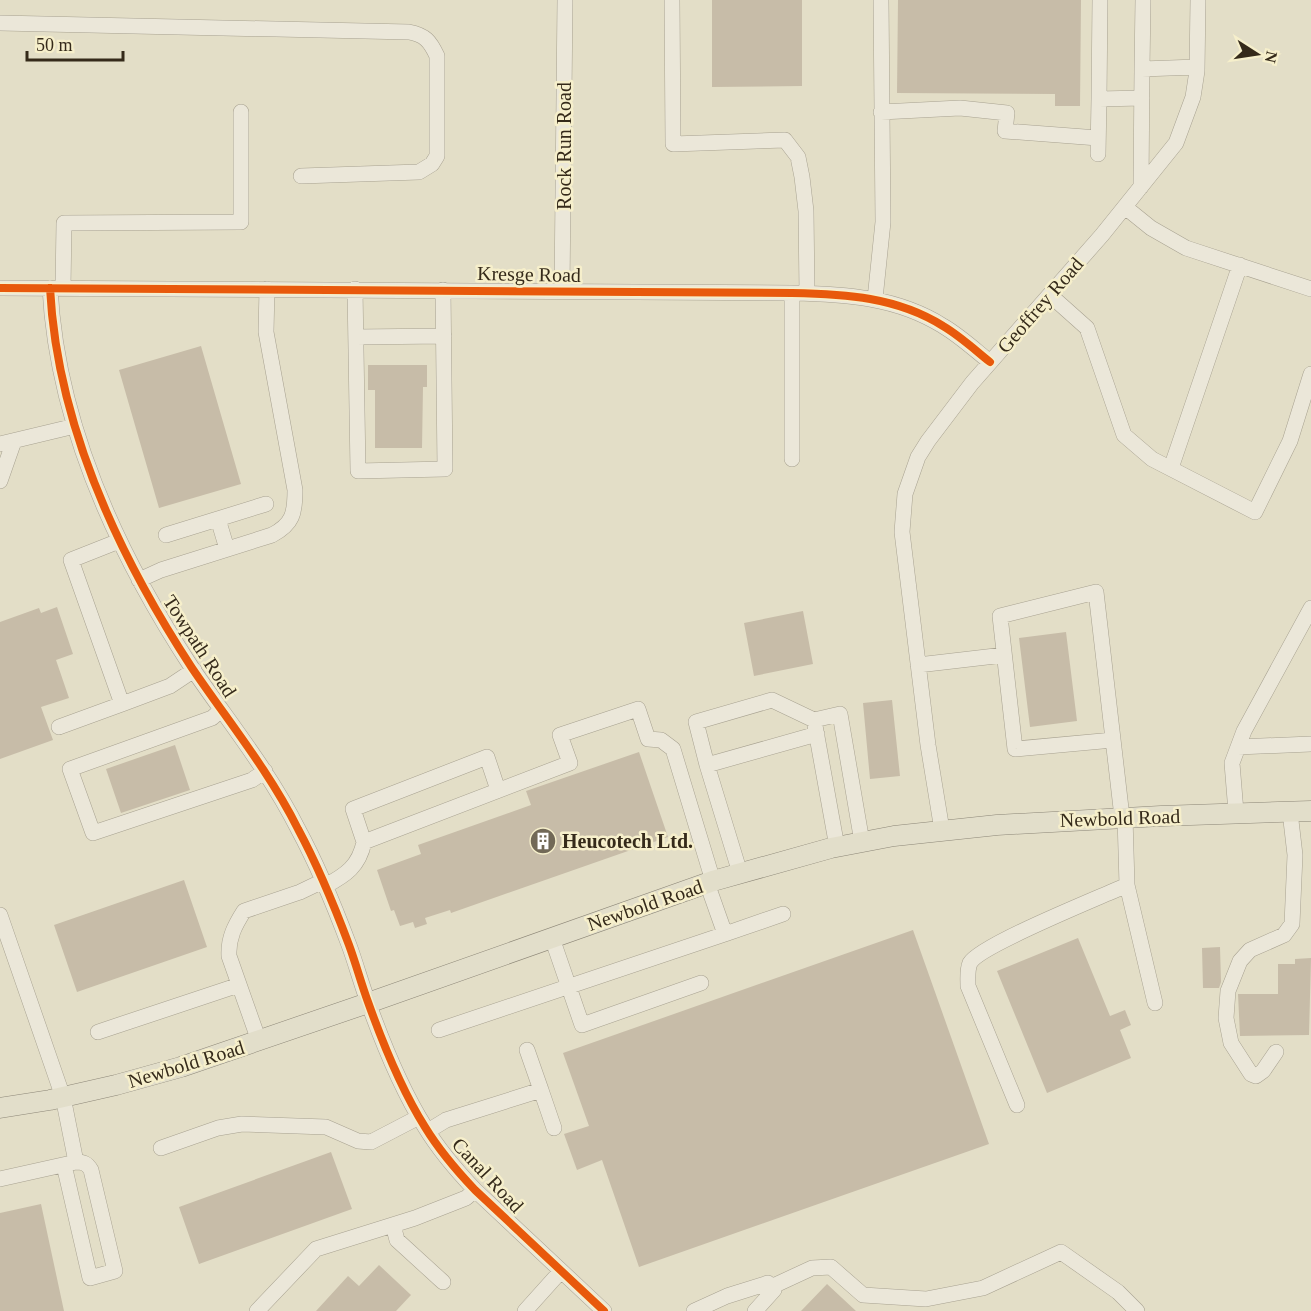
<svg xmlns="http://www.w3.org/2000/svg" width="1311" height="1311" font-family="Georgia,serif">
<rect width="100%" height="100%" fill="#e3dec7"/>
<!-- building -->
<path fill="#c7bca8" d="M 712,0 L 802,0 L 802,86 L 712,87 Z
M 898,0 L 1081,0 L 1080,106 L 1055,106 L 1055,94 L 897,93 Z
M 201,346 L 241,484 L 159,508 L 119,370 Z
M 368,365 L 427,365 L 427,387 L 423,387 L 422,448 L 375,448 L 375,390 L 368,390 Z
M 57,607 L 73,654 L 56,660 L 69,698 L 41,707 L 53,740 L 0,759 L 0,622 L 39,608 L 41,613 Z
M 803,611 L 813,664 L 754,676 L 744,623 Z
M 1066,632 L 1077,721 L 1030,727 L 1019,638 Z
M 892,700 L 900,776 L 870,779 L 863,703 Z
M 175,745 L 190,790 L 121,813 L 106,769 Z
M 639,752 L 668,837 L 451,913 L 450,910 L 425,918 L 427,924 L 415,928 L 413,922 L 400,926 L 394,910 L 391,911 L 377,870 L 421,854 L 418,845 L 531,805 L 526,791 Z
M 184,880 L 207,947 L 77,992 L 54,925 Z
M 913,930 L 989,1144 L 639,1267 L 602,1160 L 577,1170 L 564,1134 L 589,1126 L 563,1053 Z
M 1078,938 L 1110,1016 L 1125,1010 L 1131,1025 L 1120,1030 L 1131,1058 L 1047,1093 L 997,971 Z
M 1220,947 L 1221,982 L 1219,988 L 1203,988 L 1202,948 Z
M 1311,958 L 1309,1035 L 1240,1036 L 1238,994 L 1278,994 L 1278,964 L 1295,964 L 1295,959 Z
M 331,1152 L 352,1209 L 199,1264 L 179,1207 Z
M 41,1204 L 64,1311 L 0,1311 L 0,1213 Z
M 379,1265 L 411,1295 L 396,1311 L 316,1311 L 348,1276 L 359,1286 Z
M 827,1284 L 856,1311 L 801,1311 Z"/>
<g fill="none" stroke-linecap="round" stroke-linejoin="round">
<defs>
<path id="minor" d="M 672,0 L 673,144 L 785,140 L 798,157 L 802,177 L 806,211 L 807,293
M 1100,0 L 1099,99 L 1142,98
M 1143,0 L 1142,69 L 1197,67
M 0,23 L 409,32 C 425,35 430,41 437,56 L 437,156 L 432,164 L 419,172 L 301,176
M 881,112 L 960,108 L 1007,113 L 1005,131 L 1098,138
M 1098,154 L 1099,99
M 1141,187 L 1142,69
M 1125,207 L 1151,228 L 1186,248 L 1311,289
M 0,288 L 792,293 C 845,294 897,297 943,326 C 960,336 975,350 990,362
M 50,288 C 57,425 118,555 192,668 C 228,721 269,771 298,829 C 318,866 334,905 349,945 C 356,964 361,983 368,1002 C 383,1044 401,1089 425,1127 C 439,1150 456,1170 475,1190 L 604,1311
M 63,288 L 64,223 L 241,222 L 241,112
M 355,289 L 358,471 L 445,469 L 443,290
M 562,291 L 565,0
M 1050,295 L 1087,328 L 1124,435 L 1152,459 L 1255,512 L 1290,441 L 1311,374
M 875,299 L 883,222 L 881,0
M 356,337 L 444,336
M 0,444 L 75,426
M 792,459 L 792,293
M 1171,468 L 1240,265
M 0,481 L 14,441
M 218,519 L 227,549
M 166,535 L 266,504
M 139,580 L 161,570 L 272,535 C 293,524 295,513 295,490 L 266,332 L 267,289
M 918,665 L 1004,655
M 122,704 L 170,686 L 194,670
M 221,710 L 212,718 L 70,769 L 93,833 L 252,780 L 265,771
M 814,720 L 837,847
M 59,727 L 122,704 L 71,560 L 119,541
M 1113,740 L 1015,749 L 1000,616 L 1096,592 L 1122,817
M 1238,747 L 1311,744
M 707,765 L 817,734
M 1236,812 L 1232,763 L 1244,731 L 1311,608
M 942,830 L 928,745 L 902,532 L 905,494 L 918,457 L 928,441 L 972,383 L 1102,235 L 1176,143 L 1193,97 L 1197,71 L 1198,0
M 364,842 L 353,809 L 487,757 L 498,790
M 740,873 L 707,765 L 696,722 L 772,700 L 814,720 L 840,714 L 862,842
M 1127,885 L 1155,1003
M 325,886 C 346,875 359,866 364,842 L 570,763 L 560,735 L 638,709 L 648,739 L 661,740 L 673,749 L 713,881
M 0,915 L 63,1097 L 76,1162 L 0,1179
M 725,934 L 783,914
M 552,938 L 582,1025 L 701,983
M 439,1030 L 725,934 L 707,883
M 98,1032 L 239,985
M 259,1041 L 229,956 C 228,938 235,925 244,911 L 300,892 L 323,881
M 1276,1052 L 1263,1071 L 1256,1076 L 1251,1074 L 1231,1043 L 1226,1018 L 1228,991 L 1240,961 L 1250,950 L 1284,935 L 1292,924 L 1295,855 L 1290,812
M 541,1090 L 554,1128
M 1017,1105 L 968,986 C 968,978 967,970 970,963 C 980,945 1101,897 1127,885 L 1125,817
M 428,1131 L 446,1120 L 541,1090 L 527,1050
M 161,1148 L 218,1128 L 242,1124 L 326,1127 L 358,1141 L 371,1142 L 419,1117
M 64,1165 L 90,1278 L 115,1271 L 91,1170 C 87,1163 83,1162 76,1162
M 393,1225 L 397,1240 L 443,1282
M 771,1287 L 812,1268 L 831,1267 L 863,1295 L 926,1299 L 983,1288 L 1061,1252 L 1118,1292 L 1137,1311
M 257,1311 L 316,1249 L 415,1218 L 466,1198 L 475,1190
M 525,1311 L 561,1271
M 694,1311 L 727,1296 L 768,1283 L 774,1290 L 755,1311"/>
<path id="major" d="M 0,1108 L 50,1100 L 116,1085 L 181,1067 L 368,1003 L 713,881 L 831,848 L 894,836 L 997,825 L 1161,816 L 1311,811"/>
</defs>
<!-- minor casing -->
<use href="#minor" stroke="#a8a291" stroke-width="16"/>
<!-- major casing -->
<use href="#major" stroke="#8d8778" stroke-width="21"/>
<!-- minor -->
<use href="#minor" stroke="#ebe7d9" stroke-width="15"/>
<!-- major -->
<use href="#major" stroke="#e2deca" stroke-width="20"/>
<defs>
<path id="cycleway" d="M 0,288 L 792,293 C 845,294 897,297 943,326 C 960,336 975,350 990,362
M 50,288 C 57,425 118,555 192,668 C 228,721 269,771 298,829 C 318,866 334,905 349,945 C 356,964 361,983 368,1002 C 383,1044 401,1089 425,1127 C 439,1150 456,1170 475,1190 L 604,1311"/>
</defs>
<!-- cycleway casing -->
<use href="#cycleway" stroke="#f6efcb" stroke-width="11"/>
<!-- cycleway -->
<use href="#cycleway" stroke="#e8590c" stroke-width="8"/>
</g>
<!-- icons -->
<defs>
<symbol id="building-disc" viewBox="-11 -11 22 22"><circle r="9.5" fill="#726957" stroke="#f6efcb"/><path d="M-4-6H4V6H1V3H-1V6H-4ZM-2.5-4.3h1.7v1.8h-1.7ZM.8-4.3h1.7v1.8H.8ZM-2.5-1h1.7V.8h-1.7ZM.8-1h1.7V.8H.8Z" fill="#fff"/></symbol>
</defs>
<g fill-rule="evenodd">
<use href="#building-disc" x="528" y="826" width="30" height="30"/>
</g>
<g text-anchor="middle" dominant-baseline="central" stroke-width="5" stroke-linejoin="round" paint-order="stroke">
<!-- street labels -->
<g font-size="20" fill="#352a1a" stroke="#f6efcb">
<text transform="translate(564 146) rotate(-90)">Rock Run Road</text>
<text transform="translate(529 274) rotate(1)">Kresge Road</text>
<text transform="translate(1040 305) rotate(-49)">Geoffrey Road</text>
<text transform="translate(200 646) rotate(57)">Towpath Road</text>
<text transform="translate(1120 818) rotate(-2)">Newbold Road</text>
<text transform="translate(645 905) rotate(-19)">Newbold Road</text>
<text transform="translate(186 1064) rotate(-17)">Newbold Road</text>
<text transform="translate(488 1175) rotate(47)">Canal Road</text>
</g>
<!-- poi labels -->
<g font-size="20" font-weight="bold" fill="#352a1a" stroke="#f6efcb" text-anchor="start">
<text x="562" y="841">Heucotech Ltd.</text>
</g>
</g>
<!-- north arrow -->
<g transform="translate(1257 54) rotate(102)" stroke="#f6efcb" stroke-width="4.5" paint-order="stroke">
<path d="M0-4.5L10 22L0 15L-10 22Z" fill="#352a1a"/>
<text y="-9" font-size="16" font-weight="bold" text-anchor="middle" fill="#352a1a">N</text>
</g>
<!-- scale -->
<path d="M27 51v9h96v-9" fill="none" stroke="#352a1a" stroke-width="3"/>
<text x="36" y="51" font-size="18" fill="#352a1a" stroke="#f6efcb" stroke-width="4.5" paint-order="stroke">50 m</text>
</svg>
